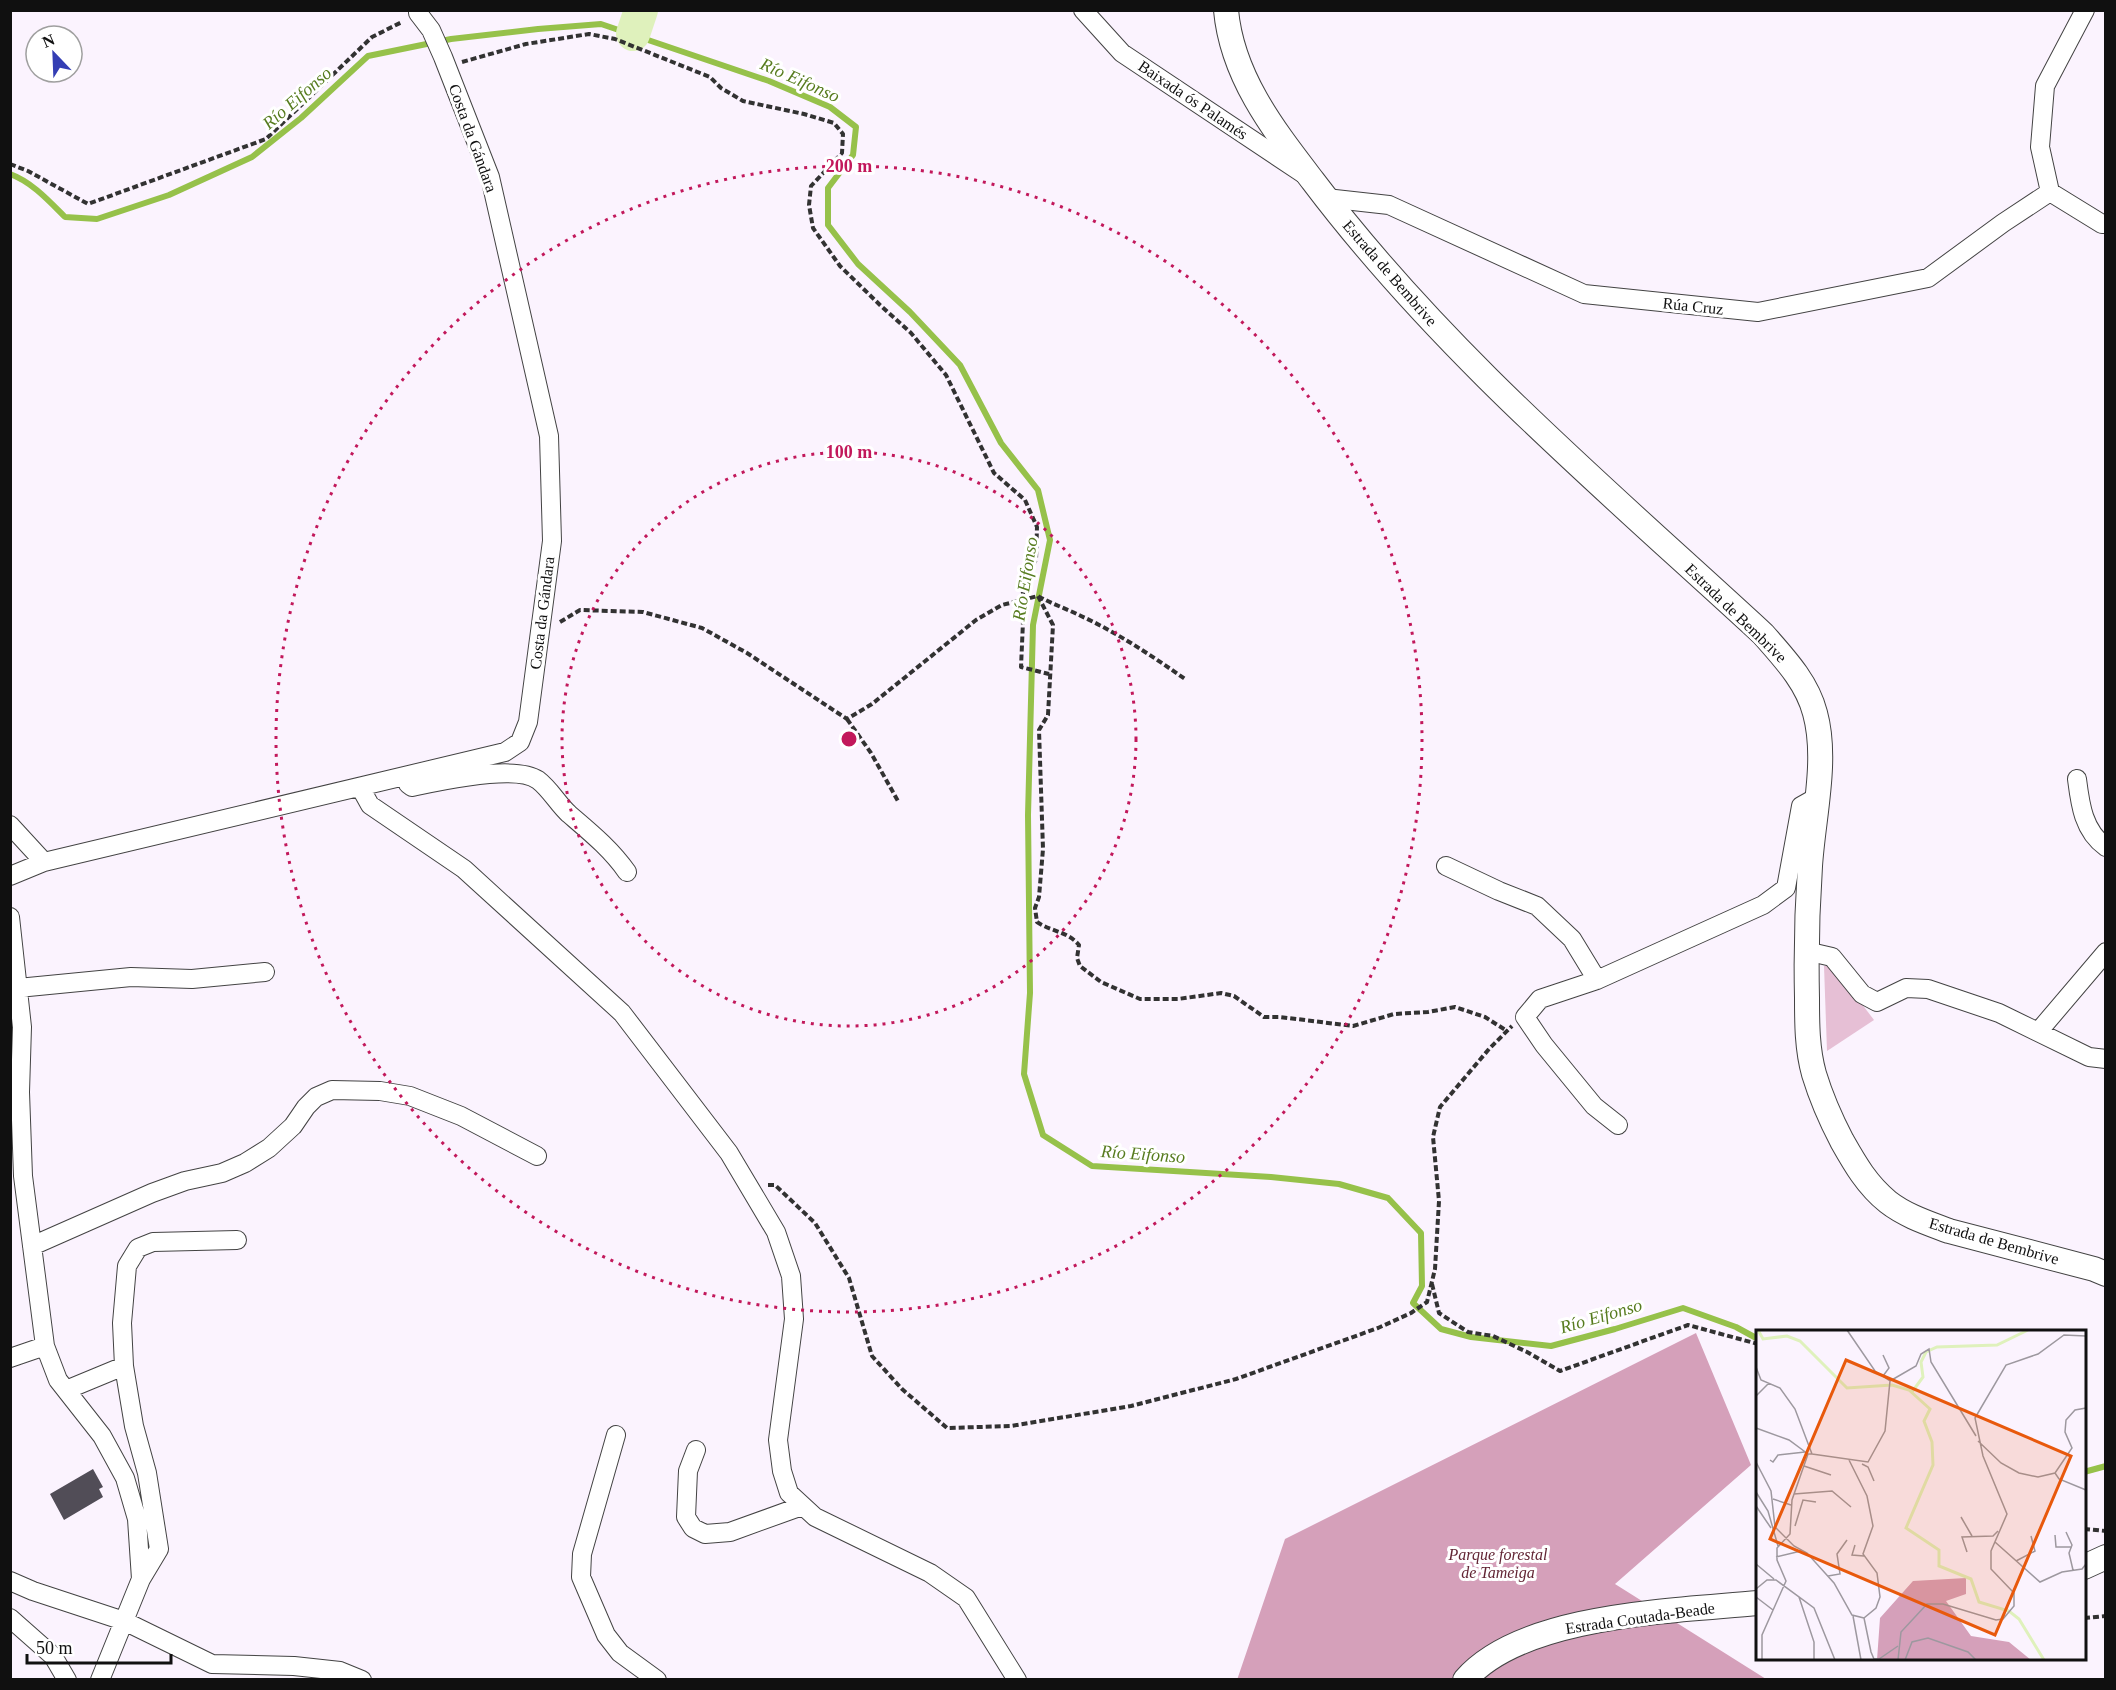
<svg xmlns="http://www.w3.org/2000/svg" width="2116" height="1690" font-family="'Times New Roman',serif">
<rect width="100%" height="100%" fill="#fbf3fe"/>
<!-- green -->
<path fill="#e6bfd5" d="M 1824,966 L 1833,966 L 1874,1020 L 1827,1051 Z"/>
<!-- forest -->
<path fill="#d5a0ba" d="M 1696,1333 L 1751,1465 L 1615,1584 L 1766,1679 L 1237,1680 L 1285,1539 Z"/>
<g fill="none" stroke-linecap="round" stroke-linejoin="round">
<!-- stream -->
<path stroke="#96c14a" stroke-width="6" d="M 10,174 C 32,182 49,201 65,217 L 97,219 L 169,195 L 252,157 L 301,118 L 368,56 L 451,39 L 538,29 L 601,24 L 769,81 L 830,107 L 856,127 L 853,155 L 828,188 L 828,225 L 858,264 L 910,312 L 960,365 L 1001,443 L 1038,490 L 1050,540 L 1033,625 L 1028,815 L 1030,993 L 1024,1074 L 1043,1135 L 1092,1166 L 1271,1177 L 1339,1184 L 1388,1198 L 1421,1233 L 1422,1286 L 1413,1303 L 1441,1329 L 1471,1337 L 1551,1346 L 1615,1329 L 1683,1308 L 1736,1327 L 1758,1339
M 2084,1472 L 2106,1466"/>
<!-- river -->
<path stroke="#dff1bc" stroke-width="34" d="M 633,34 L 641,10"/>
</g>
<!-- building -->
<path fill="#514d57" d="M 93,1469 L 103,1487 L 99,1489 L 103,1497 L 64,1520 L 50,1494 Z"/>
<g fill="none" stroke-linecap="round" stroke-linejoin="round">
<defs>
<path id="minor" d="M 1083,10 L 1122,53 L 1302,173
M 2050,192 L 2102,224 L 2106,224
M 1326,198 L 1389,205 L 1584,294 L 1758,312 L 1928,278 L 2003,223 L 2050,192 L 2040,147 L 2045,86 L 2085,10
M 2077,779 C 2080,803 2083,831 2106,847
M 408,784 L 412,787 C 440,781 515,764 538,780 C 550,789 558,804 569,814 C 590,832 611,849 627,872
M 360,787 L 370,805 L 464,869 L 622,1013 L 729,1153 L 776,1232 L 791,1276 L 794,1319 L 778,1440 L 782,1471 L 789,1493 L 815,1517 L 930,1573 L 966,1598 L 1017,1680
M 10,825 L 44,862 L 10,876
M 44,862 L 505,752 L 520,742 L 528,722 L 552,541 L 549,436 L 490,177 L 443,57 L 431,30 L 418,13
M 1446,866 L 1499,891 L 1537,906 L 1572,939 L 1597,980
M 10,917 L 22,1027 L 20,1092 L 23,1176 L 45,1346 L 58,1380 L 102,1436 L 125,1478 L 137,1519 L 141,1579 L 100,1680
M 1806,951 L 1832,957 L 1862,994 L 1877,1002 L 1906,988 L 1928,989 L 1999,1013 L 2089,1057 L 2106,1059
M 18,988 L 131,977 L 192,979 L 265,972
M 2038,1032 L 2106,952
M 1618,1125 L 1594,1106 L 1544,1045 L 1525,1017 L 1540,999 L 1597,980 L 1763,905 L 1786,888 L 1801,806 L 1817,797
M 32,1246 L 152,1193 L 185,1181 L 222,1173 L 245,1163 L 269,1148 L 293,1126 L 306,1107 L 316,1097 L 332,1090 L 380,1091 L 410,1096 L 461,1116 L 537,1156
M 10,1358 L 45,1346
M 66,1390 L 124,1366
M 616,1435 L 582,1554 L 581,1577 L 606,1635 L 620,1653 L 657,1680
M 696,1450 L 688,1471 L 686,1517 L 693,1528 L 705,1534 L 730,1532 L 802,1506
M 141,1579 L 159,1549 L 147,1473 L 134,1426 L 124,1366 L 122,1323 L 127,1266 L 138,1248 L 153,1242 L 237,1240
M 10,1581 L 33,1591 L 124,1621 L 212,1664 L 294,1666 L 340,1671 L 362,1680
M 10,1618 L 53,1656 L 67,1680"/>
<path id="tertiary" d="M 1226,10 C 1232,77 1274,130 1313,181 C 1442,352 1607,490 1763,634 C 1784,658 1807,682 1815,713 C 1828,760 1813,818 1810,866 C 1807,910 1806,954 1807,998 C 1807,1023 1807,1049 1814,1074 C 1821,1097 1831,1120 1842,1141 C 1855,1164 1867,1185 1888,1202 C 1906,1216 1928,1223 1949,1231 L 2094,1269 L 2106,1274
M 2084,1567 L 2106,1557
M 1465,1680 C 1522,1614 1675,1611 1758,1603"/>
</defs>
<!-- minor casing -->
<use href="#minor" stroke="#434343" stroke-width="20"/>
<!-- tertiary casing -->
<use href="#tertiary" stroke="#434343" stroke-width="26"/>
<!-- path -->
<path stroke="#323232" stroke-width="4" stroke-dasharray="6 3" stroke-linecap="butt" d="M 462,62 L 526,44 L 589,34 L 615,39 L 710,77 L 721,88 L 743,101 L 804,114 L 834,123 L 843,134 L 842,153 L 811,186 L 809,205 L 813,228 L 840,266 L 881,306 L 911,333 L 946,375 L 994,473 L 1025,500 L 1037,527 L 1036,560 L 1021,582 L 1024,599 L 1021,667 L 1049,674
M 10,164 L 28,171 L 88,204 L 266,139 L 372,37 L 402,22
M 1038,596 L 1053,625 L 1048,715 L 1039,730 L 1043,849 L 1039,897 L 1035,908 L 1037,922 C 1052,932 1067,931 1079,945 L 1077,958 L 1080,966 L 1101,982 L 1140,999 L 1178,999 L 1221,993 L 1234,996 L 1264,1017 L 1280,1017 L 1353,1026 L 1394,1014 L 1428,1012 L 1455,1007 L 1485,1017 L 1507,1031
M 560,622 L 580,610 L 643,612 L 702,628 L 747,653 L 847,719 L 872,704 L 976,620 L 1002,605 L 1038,596 C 1052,604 1067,609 1081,616 C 1118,633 1152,656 1185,679
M 847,719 L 871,753 L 898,801
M 768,1185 L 775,1185 L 815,1223 L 849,1278 L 872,1356 L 902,1389 L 947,1428 L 1011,1426 L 1131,1406 L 1236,1379 L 1378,1328 L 1411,1313 L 1427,1302 L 1435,1269 L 1439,1201 L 1433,1137 L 1440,1107 L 1489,1049 L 1512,1026
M 1432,1284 L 1439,1313 L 1468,1332 L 1493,1336 L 1527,1352 L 1560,1371 L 1688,1325 L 1758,1344
M 2084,1529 L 2106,1531
M 2084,1618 L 2106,1616"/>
<!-- minor -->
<use href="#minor" stroke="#fff" stroke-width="18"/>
<!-- tertiary -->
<use href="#tertiary" stroke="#fff" stroke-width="24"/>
</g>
<!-- distance rings -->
<g fill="none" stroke="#c2185b" stroke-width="3" stroke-dasharray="3 6">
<circle cx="849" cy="739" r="287"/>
<circle cx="849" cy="739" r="573"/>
</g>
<g text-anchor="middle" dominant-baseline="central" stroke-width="6" stroke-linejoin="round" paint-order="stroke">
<!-- street labels -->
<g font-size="16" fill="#101010" stroke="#fff">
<text transform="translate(1193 100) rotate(34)">Baixada ós Palamés</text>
<text transform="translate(473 138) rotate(70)">Costa da Gándara</text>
<text transform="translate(1390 273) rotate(49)">Estrada de Bembrive</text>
<text transform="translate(1693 306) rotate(6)">Rúa Cruz</text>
<text transform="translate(542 613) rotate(-83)">Costa da Gándara</text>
<text transform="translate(1736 613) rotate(44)">Estrada de Bembrive</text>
<text transform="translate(1994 1241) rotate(16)">Estrada de Bembrive</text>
<text transform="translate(1640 1618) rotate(-8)">Estrada Coutada-Beade</text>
</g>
<!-- park labels -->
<g font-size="16" font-style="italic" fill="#622534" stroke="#fff">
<text x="1498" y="1554">Parque forestal<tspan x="1498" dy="18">de Tameiga</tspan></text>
</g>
<!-- water labels -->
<g font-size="18" font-style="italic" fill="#577c1f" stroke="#fff">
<text transform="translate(800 80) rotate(24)">Río Eifonso</text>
<text transform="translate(297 98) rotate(-41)">Río Eifonso</text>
<text transform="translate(1025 579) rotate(-81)">Río Eifonso</text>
<text transform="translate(1143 1154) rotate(4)">Río Eifonso</text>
<text transform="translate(1601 1316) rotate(-16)">Río Eifonso</text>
</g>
</g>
<!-- overview -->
<g transform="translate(1756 1330)">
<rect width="330" height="330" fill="#fbf3fe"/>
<path d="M 210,248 L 210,264 L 190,271 L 215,306 L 253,312 L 275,330 L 121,330 L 124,288 L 157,251 Z" fill="#d5a0ba"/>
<path fill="none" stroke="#dff1bc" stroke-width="3" d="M 2,0 L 7,9 L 31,6 L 44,11 L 91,58 L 136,55 L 153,60 L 174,79 L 168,91 L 176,112 L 177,135 L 150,198 L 183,220 L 183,236 L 215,249 L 223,272 L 253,281 L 263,289 L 288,330M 156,62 L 167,47 L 165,32 L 170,22 L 181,17 L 241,15 L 272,0"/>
<path fill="none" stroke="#9d989f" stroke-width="1.5" d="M 91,0 L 119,41 L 134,51M 0,37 L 5,50 L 24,58 L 39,79 L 56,124 L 52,124 L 36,170 L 34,204 L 21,218 L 21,230 L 30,251 L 6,305 L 6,330M 127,46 L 133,38 L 127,25M 134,51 L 160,36 L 165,24 L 173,19 L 175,32 L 220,106M 0,66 L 13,53M 0,98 L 33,110 L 52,124M 222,111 L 245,133 L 263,143 L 282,147 L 299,143 L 316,118 L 309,102 L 310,90 L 319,80 L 330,78M 56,124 L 112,132 L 129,101 L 134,51M 14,130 L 17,132 L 22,125 L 49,122M 93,130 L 111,166 L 117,196 L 107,224 L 121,243 L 124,267 L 120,278 L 108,288 L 115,322 L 118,329 L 123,329 L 142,316M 0,132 L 15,161 L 19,197 L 38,216 L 51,223 L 78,253 L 96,285 L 108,288M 106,134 L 112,137 L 118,151M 48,136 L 75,145M 299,143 L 303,149 L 330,160M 0,162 L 12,181 L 22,216M 38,164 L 76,161 L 95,177M 17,169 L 35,175M 0,176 L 15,198M 205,187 L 216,206M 39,196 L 47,170 L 60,172M 310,202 L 316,215 L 313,223 L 317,240M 299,205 L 300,217 L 316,217M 239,212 L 284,252 L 306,242 L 326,239 L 330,234M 99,215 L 96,225 L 108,226M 211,222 L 206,207 L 237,206 L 242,201M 20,227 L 45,221M 260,231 L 279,221 L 275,206M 0,234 L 18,249M 72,246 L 84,244 L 81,224 L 91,210M 0,259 L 11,250 L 20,250 L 58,278 L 79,330M 0,267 L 17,280M 43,267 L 58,312 L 58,330M 97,286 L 105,330M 142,330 L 145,302 L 171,274 L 187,274 L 240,290 L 247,289 L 258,276 L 258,263 L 235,239 L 235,221 L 251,184 L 227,126 L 219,88 L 250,35 L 282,24 L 308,5 L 330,6M 149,330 L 156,312 L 172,308 L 212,322 L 220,330"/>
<path fill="#e8590c" fill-opacity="0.15" stroke="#e8590c" stroke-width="3" d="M 90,30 L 315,126 L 239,305 L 14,209 Z"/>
<rect width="330" height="330" fill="none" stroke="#101010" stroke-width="3"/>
</g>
<circle cx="849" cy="739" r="9" fill="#c2185b" stroke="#fff" stroke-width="3"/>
<g font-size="18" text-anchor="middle" font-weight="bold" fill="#c2185b" stroke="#fff" stroke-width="6" stroke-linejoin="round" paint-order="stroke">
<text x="849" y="172">200 m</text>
<text x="849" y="458">100 m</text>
</g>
<!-- border -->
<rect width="2116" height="1690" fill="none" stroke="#101010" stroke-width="24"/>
<!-- north arrow -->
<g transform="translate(54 54) rotate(337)"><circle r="28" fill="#ffffff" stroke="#9f9f9f" stroke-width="1.5"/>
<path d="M0-4.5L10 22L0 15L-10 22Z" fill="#343eb4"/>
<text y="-9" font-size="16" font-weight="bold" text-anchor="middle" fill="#101010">N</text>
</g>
<!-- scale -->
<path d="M27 1654v9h144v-9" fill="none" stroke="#101010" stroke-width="3"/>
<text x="36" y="1654" font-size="18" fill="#101010" stroke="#ffffff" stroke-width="4.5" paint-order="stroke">50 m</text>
</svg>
